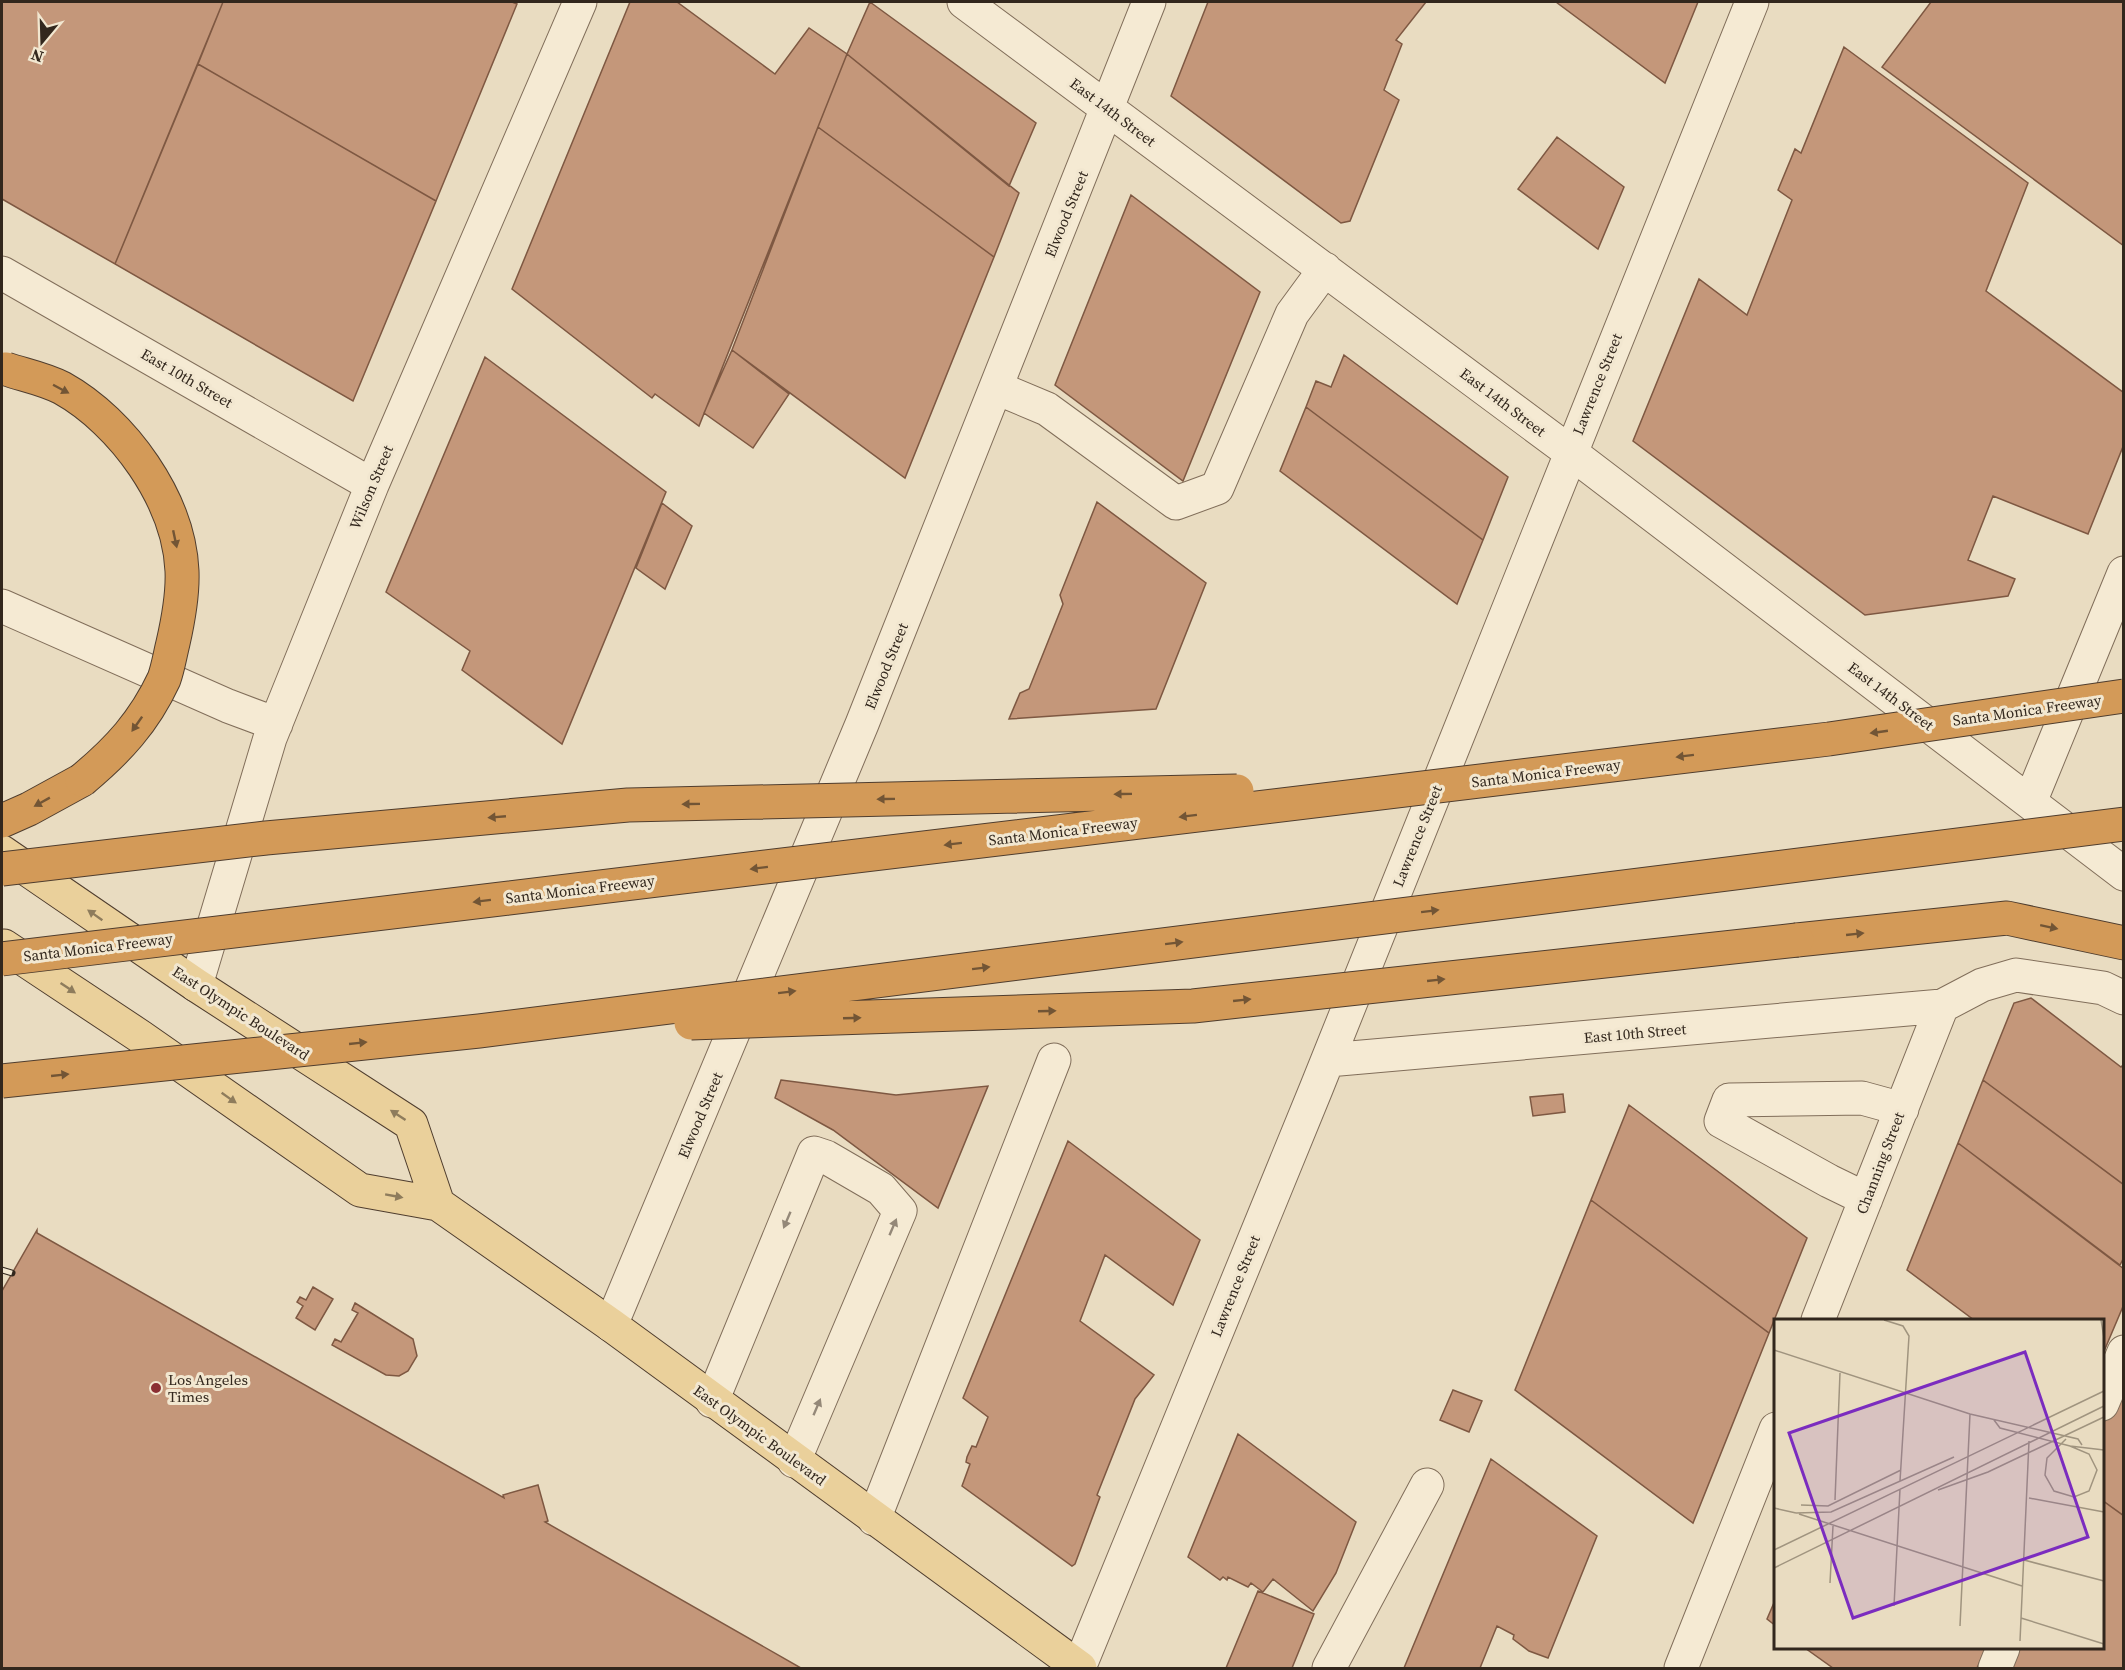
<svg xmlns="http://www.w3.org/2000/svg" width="2125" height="1670" font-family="'Source Serif 4',serif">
<rect width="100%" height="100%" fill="#e9dcc1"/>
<!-- building -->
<path fill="#c4977a" stroke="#7e5842" stroke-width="1.5" d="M 2,2 L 223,2 L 115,264 L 2,199 Z
M 223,2 L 512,2 L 517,4 L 436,201 L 198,64 Z
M 630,2 L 677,2 L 775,74 L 809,28 L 847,54 L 699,426 L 655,394 L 652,398 L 512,289 Z
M 870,2 L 1036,123 L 1009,186 L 847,54 Z
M 1208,2 L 1426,2 L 1396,40 L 1402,44 L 1384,90 L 1399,100 L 1350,221 L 1341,223 L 1171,96 Z
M 1556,2 L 1698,2 L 1665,83 Z
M 1931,2 L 2124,2 L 2124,246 L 1882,67 Z
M 1844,47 L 2028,183 L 1986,291 L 2124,393 L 2124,444 L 2088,534 L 1993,496 L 1968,560 L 2015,579 L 2008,596 L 1865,615 L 1633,441 L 1699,279 L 1747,315 L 1792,200 L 1778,190 L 1795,149 L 1801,153 Z
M 847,54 L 1019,193 L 994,257 L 818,127 Z
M 198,64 L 436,201 L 353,401 L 115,264 Z
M 818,127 L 994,257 L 905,478 L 732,350 Z
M 1557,137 L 1624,187 L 1598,249 L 1518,189 Z
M 1131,195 L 1260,292 L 1183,481 L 1055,385 Z
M 732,350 L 789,394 L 753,448 L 704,413 Z
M 1344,355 L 1508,477 L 1483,540 L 1306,407 L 1316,381 L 1331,387 Z
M 485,357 L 666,492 L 562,744 L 462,670 L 470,651 L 386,592 Z
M 1306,407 L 1483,540 L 1457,604 L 1280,471 Z
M 1097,502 L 1206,583 L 1156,709 L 1009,719 L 1020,693 L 1029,689 L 1063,604 L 1060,595 Z
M 662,503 L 692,526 L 665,589 L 636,568 Z
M 2031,998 L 2121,1067 L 2124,1064 L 2124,1185 L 1983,1080 L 2014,1003 Z
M 781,1080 L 896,1095 L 988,1086 L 938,1208 L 833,1130 L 775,1098 Z
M 1983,1080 L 2124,1185 L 2124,1257 L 2120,1265 L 1958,1143 Z
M 1563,1094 L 1565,1112 L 1533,1116 L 1530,1097 Z
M 1629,1105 L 1807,1238 L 1769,1333 L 1591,1200 Z
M 1068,1141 L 1200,1240 L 1173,1305 L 1105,1255 L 1080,1321 L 1154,1375 L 1135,1399 L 1097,1495 L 1100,1497 L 1075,1564 L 1072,1566 L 962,1486 L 970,1464 L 966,1462 L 967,1457 L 972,1446 L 976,1447 L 988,1417 L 963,1398 Z
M 1958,1143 L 2124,1269 L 2124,1304 L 2102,1356 L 2102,1320 L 1974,1320 L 1907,1270 Z
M 1591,1200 L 1769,1333 L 1693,1523 L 1515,1390 Z
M 37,1230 L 37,1233 L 504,1498 L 503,1495 L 538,1485 L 548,1521 L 545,1522 L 801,1668 L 2,1668 L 2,1291 Z
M 313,1287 L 333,1299 L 315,1330 L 296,1318 L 303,1306 L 297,1302 L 300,1297 L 306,1300 Z
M 355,1303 L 413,1339 L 417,1356 L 408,1371 L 399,1376 L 386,1375 L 332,1345 L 335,1339 L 341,1342 L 358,1313 L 352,1310 Z
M 2124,1375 L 2124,1516 L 2102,1500 L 2102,1427 Z
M 1453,1390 L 1482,1401 L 1469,1432 L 1440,1420 Z
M 1238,1434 L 1356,1522 L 1336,1573 L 1313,1611 L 1273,1579 L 1263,1592 L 1251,1583 L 1248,1587 L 1228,1577 L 1227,1580 L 1223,1577 L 1220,1580 L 1188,1557 Z
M 1491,1459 L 1597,1536 L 1548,1658 L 1529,1651 L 1513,1639 L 1514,1635 L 1497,1626 L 1480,1668 L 1404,1668 Z
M 2102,1500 L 2124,1516 L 2124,1668 L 2007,1668 L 2015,1648 L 2102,1648 Z
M 1258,1591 L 1314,1614 L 1292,1668 L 1226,1668 Z
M 1776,1598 L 1776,1626 L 1767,1619 Z
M 1805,1648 L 1986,1648 L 1977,1668 L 1833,1668 Z"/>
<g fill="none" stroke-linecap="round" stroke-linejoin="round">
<defs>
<path id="minor" d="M 964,2 L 1570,452 L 2124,874
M 2,273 L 372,485
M 997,388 L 1047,409 L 1176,503 L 1217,488 L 1292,314 L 1325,269
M 2,606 L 228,706 L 276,724
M 2030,802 L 2124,573
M 196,985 L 270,738 L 372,485 L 580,2
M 1328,1060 L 1942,1006 L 1982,985 L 2016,975 L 2103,988 L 2124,998
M 1866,1199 L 1829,1181 L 1721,1121 L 1729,1100 L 1862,1098 L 1902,1109
M 1818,1320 L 1942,1006
M 611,1325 L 862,724 L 1149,2
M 712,1401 L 814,1153 L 826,1157 L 881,1189 L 900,1211 L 794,1461
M 2102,1404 L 2124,1352
M 874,1519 L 1054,1060
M 1079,1668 L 1316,1089 L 1752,2
M 1329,1668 L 1427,1485
M 1681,1668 L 1776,1429
M 1995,1668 L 2003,1648"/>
<path id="major" d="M 2,852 L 196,985 L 411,1124 L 438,1204
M 4,946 L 141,1037 L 360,1190 L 438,1204 L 611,1325 L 1080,1668"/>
<path id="highway" d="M 2,821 L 29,809 L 82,780
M 1797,940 L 2007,918 L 2124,943"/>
</defs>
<!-- minor casing -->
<use href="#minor" stroke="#816e5a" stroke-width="35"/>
<!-- major casing -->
<use href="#major" stroke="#4f3d2e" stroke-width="35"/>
<!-- highway casing -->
<use href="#highway" stroke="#4f3d2e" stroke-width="35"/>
<!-- minor -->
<use href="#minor" stroke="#f5ead3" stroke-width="33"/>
<!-- major -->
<use href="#major" stroke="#ead09b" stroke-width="33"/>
<!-- highway -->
<use href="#highway" stroke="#d39a58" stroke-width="33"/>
<defs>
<path id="rail" d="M 2,1270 L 12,1273"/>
</defs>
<!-- rail casing -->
<use href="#rail" stroke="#32271d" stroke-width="7"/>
<!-- rail -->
<use href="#rail" stroke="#f2e7d0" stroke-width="4.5" stroke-dasharray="14" stroke-linecap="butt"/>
<defs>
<path id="highway-bridge" d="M 6,369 C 24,375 45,379 62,388 C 123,422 179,500 182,571 C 183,595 178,621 173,643 C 170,655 168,668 164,679 C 144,722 118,750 82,780
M 2,869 L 266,838 L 628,805 L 1237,791
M 2,959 L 1829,739 L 2124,696
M 691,1023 L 1193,1006 L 1797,940
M 2,1081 L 479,1031 L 2124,824"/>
</defs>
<!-- highway-bridge casing -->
<use href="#highway-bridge" stroke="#4f3d2e" stroke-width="35" stroke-linecap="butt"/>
<!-- highway-bridge -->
<use href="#highway-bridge" stroke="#d39a58" stroke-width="33"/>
</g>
<!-- one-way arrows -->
<defs><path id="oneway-solid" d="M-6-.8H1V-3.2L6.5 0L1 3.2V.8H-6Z" transform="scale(1.5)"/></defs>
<g fill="#725535">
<use href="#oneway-solid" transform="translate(61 389) rotate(28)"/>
<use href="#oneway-solid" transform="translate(175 539) rotate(78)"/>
<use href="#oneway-solid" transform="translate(137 724) rotate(125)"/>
<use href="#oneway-solid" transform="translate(1879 732) rotate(172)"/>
<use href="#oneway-solid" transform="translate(1685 756) rotate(173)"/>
<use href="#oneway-solid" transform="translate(1123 794) rotate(179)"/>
<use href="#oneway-solid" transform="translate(886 799) rotate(179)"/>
<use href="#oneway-solid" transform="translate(42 802) rotate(151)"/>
<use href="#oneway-solid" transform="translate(691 804) rotate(179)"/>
<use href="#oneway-solid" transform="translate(1188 816) rotate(173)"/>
<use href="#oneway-solid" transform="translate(497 817) rotate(175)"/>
<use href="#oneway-solid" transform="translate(953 844) rotate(173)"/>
<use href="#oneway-solid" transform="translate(759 868) rotate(173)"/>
<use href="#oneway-solid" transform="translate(482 901) rotate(173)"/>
<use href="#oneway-solid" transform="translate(1430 911) rotate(-7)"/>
<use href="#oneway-solid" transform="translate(2049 927) rotate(12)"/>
<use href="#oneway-solid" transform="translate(1855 934) rotate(-6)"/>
<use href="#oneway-solid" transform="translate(1174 943) rotate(-7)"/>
<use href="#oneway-solid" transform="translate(981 968) rotate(-7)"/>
<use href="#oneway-solid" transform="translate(1436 980) rotate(-6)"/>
<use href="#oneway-solid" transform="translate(787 992) rotate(-7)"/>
<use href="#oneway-solid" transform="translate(1242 1000) rotate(-6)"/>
<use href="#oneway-solid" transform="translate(1047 1011) rotate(-2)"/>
<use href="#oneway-solid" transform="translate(852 1018) rotate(-2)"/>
<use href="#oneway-solid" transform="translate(358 1043) rotate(-6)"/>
<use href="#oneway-solid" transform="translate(60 1075) rotate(-6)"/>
</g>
<g fill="#8e7c5c">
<use href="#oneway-solid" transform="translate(95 915) rotate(-145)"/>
<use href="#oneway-solid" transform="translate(68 988) rotate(34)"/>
<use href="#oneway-solid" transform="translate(229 1098) rotate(35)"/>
<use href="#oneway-solid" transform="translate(398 1115) rotate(-147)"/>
<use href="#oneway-solid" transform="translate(394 1196) rotate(10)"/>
</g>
<g fill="#948878">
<use href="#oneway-solid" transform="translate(787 1220) rotate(113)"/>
<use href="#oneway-solid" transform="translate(893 1227) rotate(-67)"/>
<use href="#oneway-solid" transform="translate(817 1407) rotate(-67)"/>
</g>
<!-- markers -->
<circle fill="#8b2f32" stroke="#f2e7d0" stroke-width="2" cx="156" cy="1388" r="6"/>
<g text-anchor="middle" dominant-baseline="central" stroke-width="6" stroke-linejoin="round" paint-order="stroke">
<!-- street labels -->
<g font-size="15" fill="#32271d" stroke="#f2e7d0">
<text transform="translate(1113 112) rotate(37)">East 14th Street</text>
<text transform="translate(1066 214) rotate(-68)">Elwood Street</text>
<text transform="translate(187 378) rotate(30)">East 10th Street</text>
<text transform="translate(1597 384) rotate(-68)">Lawrence Street</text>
<text transform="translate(1503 402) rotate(37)">East 14th Street</text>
<text transform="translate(371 487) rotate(-67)">Wilson Street</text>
<text transform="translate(886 666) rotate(-68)">Elwood Street</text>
<text transform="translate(1891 696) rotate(37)">East 14th Street</text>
<text transform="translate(2027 710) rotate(-8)">Santa Monica Freeway</text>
<text transform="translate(1546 773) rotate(-7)">Santa Monica Freeway</text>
<text transform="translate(1063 831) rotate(-7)">Santa Monica Freeway</text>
<text transform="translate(1417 836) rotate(-68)">Lawrence Street</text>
<text transform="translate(580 889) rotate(-7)">Santa Monica Freeway</text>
<text transform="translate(98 947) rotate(-7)">Santa Monica Freeway</text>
<text transform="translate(241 1013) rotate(33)">East Olympic Boulevard</text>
<text transform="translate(1635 1033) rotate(-5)">East 10th Street</text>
<text transform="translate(700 1115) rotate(-67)">Elwood Street</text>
<text transform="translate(1880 1163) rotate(-69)">Channing Street</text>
<text transform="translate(1235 1286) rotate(-68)">Lawrence Street</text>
<text transform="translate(760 1435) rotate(36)">East Olympic Boulevard</text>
</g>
<!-- poi labels -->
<g font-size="15" fill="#32271d" stroke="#f2e7d0" text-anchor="start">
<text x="168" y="1379">Los Angeles<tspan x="168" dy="17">Times</tspan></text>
</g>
</g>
<!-- overview -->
<g transform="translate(1774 1319)">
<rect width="330" height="330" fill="#e9dcc1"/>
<path fill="none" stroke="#a0947f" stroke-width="1.5" d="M 110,1 L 129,7 L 135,17 L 126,162M 327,1 L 330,19M 0,31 L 196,95 L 304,120 L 308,126M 220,101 L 226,109 L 296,127 L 330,131M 292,120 L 273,139 L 271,156 L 280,172 L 300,178 L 315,172 L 323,151 L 315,135 L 296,127M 164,171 L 214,153 L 330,98M 255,179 L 330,193M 61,181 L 66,54M 27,186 L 54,187 L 127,151M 0,189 L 22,194M 22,194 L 57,193 L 180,138M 25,195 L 248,267M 0,231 L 330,72M 250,241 L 330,262M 0,249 L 330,87M 56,264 L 59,207M 120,287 L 126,170M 247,299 L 330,325M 186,307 L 196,95M 246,322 L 255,122"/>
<path fill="#7b2cbf" fill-opacity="0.15" stroke="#7b2cbf" stroke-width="3" d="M 251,33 L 314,218 L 79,299 L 15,114 Z"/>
<rect width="330" height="330" fill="none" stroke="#32271d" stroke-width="3"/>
</g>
<!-- border -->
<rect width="2125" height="1670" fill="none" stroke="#32271d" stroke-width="6"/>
<!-- north arrow -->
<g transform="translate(42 42) rotate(199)" stroke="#f2e7d0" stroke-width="4.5" paint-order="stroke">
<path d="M0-4.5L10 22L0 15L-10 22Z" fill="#32271d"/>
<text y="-9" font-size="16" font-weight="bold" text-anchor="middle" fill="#32271d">N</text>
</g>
</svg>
